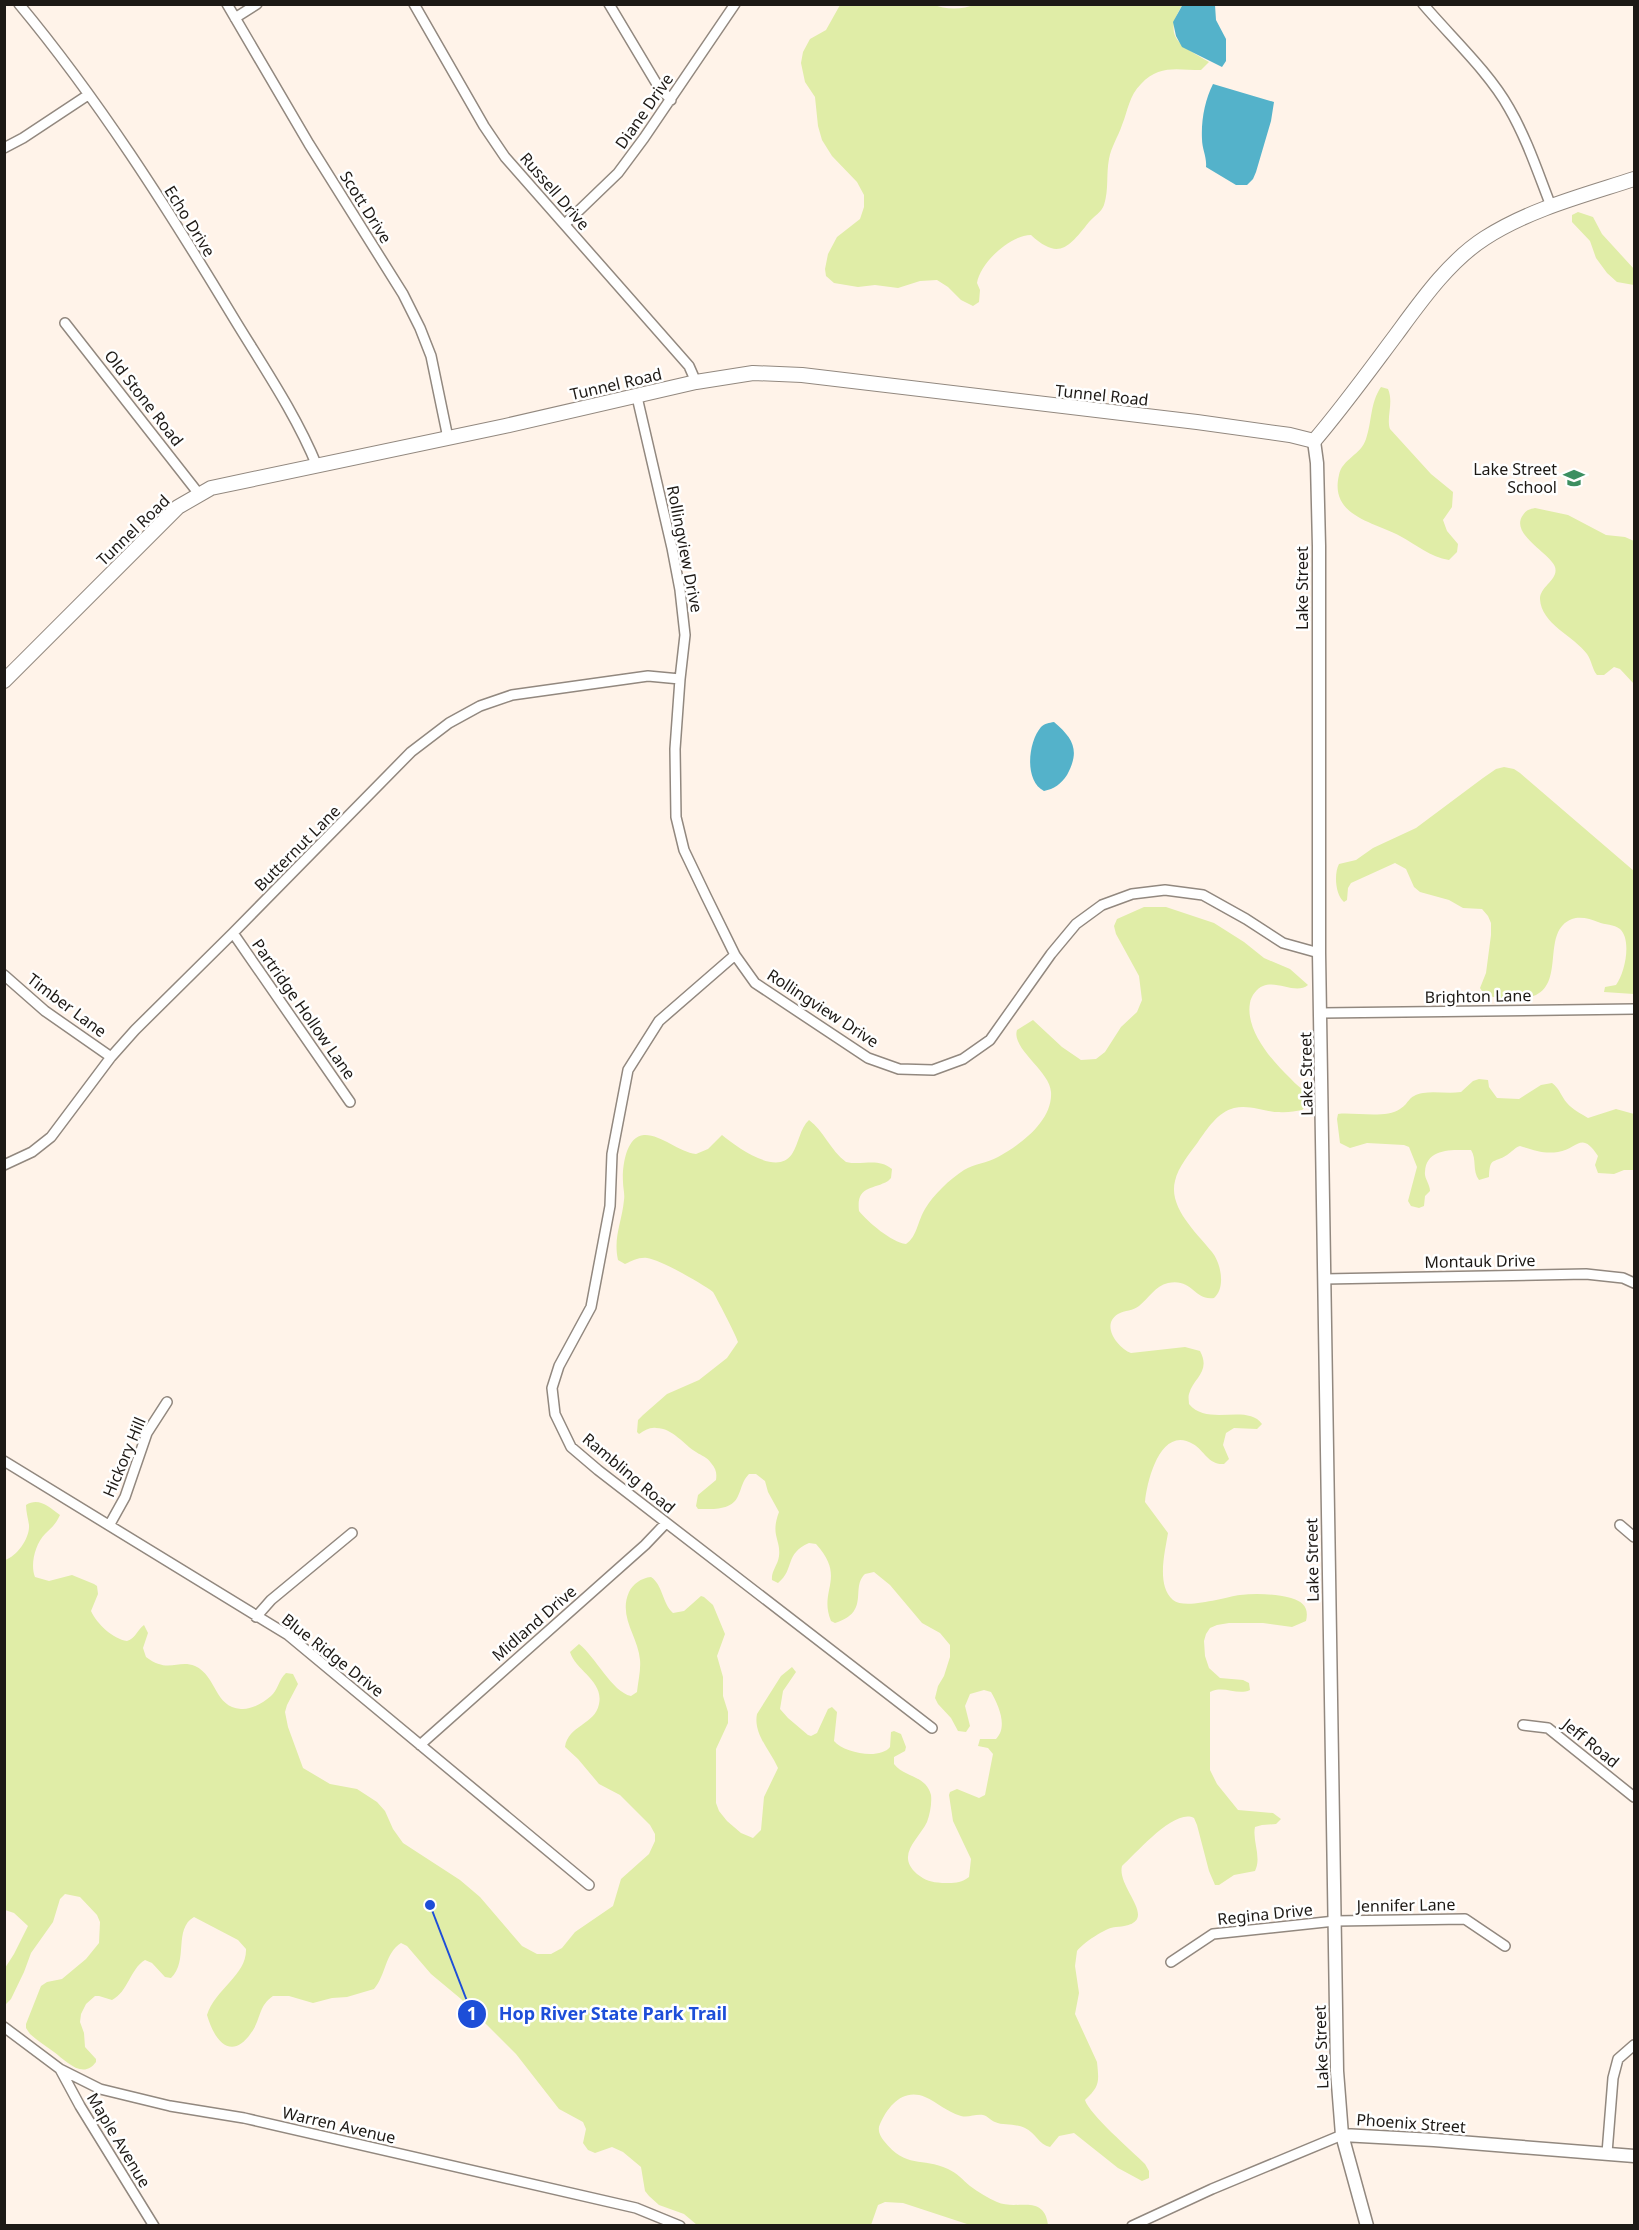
<svg xmlns="http://www.w3.org/2000/svg" width="1639" height="2230" font-family="'Noto Sans',sans-serif">
<rect width="100%" height="100%" fill="#fff3e9"/>
<!-- green -->
<path fill="#e0eda7" d="M 932,4 C 946,10 962,10 976,4 L 1183,4 C 1160,39 1183,46 1209,62 L 1201,70 C 1178,70 1159,64 1141,84 C 1129,96 1128,110 1122,125 C 1118,137 1111,147 1109,159 C 1106,174 1109,190 1104,205 C 1101,213 1094,216 1089,222 C 1069,247 1059,261 1031,235 C 1010,235 980,263 977,283 L 980,290 L 979,302 L 973,306 L 961,300 L 948,287 L 937,280 L 920,281 L 898,288 L 875,285 L 858,287 L 834,283 L 826,276 L 825,269 L 828,254 L 837,237 L 860,219 L 864,207 L 864,195 L 857,182 L 832,156 L 822,140 L 818,126 L 815,97 L 805,82 L 801,63 L 803,52 L 810,39 L 826,30 L 840,5 Z
M 1578,212 L 1593,217 L 1602,234 L 1634,269 L 1634,285 L 1617,282 L 1607,273 L 1596,258 L 1590,241 L 1572,222 L 1572,215 Z
M 1381,387 L 1388,389 C 1394,403 1386,417 1390,429 L 1431,474 L 1453,492 L 1452,507 L 1443,520 L 1447,531 L 1458,544 L 1457,552 L 1449,560 C 1430,557 1417,545 1400,536 C 1374,522 1329,516 1339,475 C 1342,459 1361,455 1366,439 C 1372,422 1370,403 1381,387 Z
M 1535,508 L 1568,515 L 1606,535 L 1625,537 L 1634,541 L 1634,684 L 1620,669 L 1614,667 L 1604,675 L 1597,675 C 1592,669 1592,661 1587,654 C 1574,636 1541,624 1540,599 C 1540,586 1559,580 1555,567 C 1550,553 1509,534 1523,515 C 1526,510 1530,509 1535,508 Z
M 1504,767 L 1514,769 L 1520,773 L 1634,871 L 1634,994 L 1604,992 L 1605,987 L 1616,985 C 1625,973 1632,940 1620,929 C 1614,924 1605,925 1598,922 C 1591,919 1580,916 1572,919 C 1541,931 1565,981 1536,995 C 1527,999 1514,998 1504,998 C 1495,998 1484,996 1480,988 L 1486,973 L 1491,935 L 1491,923 L 1488,916 L 1482,909 L 1463,908 L 1449,900 L 1420,892 L 1414,887 L 1406,869 L 1395,863 L 1351,883 L 1348,888 L 1347,900 L 1344,902 C 1335,895 1334,873 1339,864 L 1356,860 L 1373,848 L 1416,828 L 1483,778 L 1496,769 Z
M 1144,907 L 1166,907 L 1214,923 L 1244,942 L 1264,958 L 1290,969 L 1308,985 C 1296,995 1278,980 1263,986 C 1257,988 1251,996 1250,1003 C 1245,1030 1272,1061 1290,1078 C 1296,1085 1304,1090 1310,1097 L 1308,1105 L 1302,1110 C 1295,1111 1287,1113 1279,1112 C 1265,1112 1249,1104 1234,1108 C 1218,1112 1207,1129 1198,1142 C 1190,1153 1178,1167 1175,1181 C 1168,1208 1198,1234 1212,1252 C 1221,1263 1226,1288 1214,1298 C 1194,1301 1193,1278 1168,1283 C 1155,1286 1149,1298 1139,1306 C 1133,1311 1125,1310 1118,1314 C 1100,1325 1118,1348 1131,1353 L 1185,1347 L 1200,1351 C 1211,1372 1194,1377 1189,1394 C 1188,1397 1189,1401 1189,1404 C 1208,1427 1247,1403 1262,1424 L 1257,1429 L 1234,1428 L 1226,1433 L 1223,1445 L 1229,1459 L 1224,1464 C 1208,1465 1205,1451 1193,1444 C 1161,1425 1147,1480 1145,1502 L 1168,1533 C 1165,1552 1156,1585 1173,1600 C 1185,1610 1225,1597 1240,1595 C 1257,1593 1275,1594 1291,1598 C 1304,1602 1309,1608 1306,1621 L 1292,1627 L 1263,1623 L 1229,1623 L 1217,1625 L 1210,1628 L 1206,1634 L 1204,1641 L 1205,1656 L 1209,1668 L 1220,1678 L 1243,1680 L 1249,1683 L 1250,1690 C 1237,1696 1224,1685 1210,1692 L 1210,1770 L 1217,1784 L 1238,1810 L 1273,1813 L 1281,1819 L 1276,1824 L 1262,1825 L 1255,1827 C 1252,1841 1262,1857 1255,1871 L 1234,1875 L 1219,1885 L 1215,1885 L 1209,1871 L 1197,1825 L 1194,1818 C 1174,1808 1136,1854 1122,1866 C 1116,1889 1165,1924 1116,1927 C 1106,1927 1082,1944 1077,1951 L 1075,1966 L 1079,1993 L 1075,2014 L 1097,2062 C 1099,2082 1100,2086 1085,2100 C 1089,2114 1132,2151 1145,2164 L 1149,2171 L 1149,2178 L 1142,2181 L 1118,2168 L 1074,2133 L 1059,2136 L 1050,2147 C 1039,2145 1035,2132 1025,2128 C 1015,2123 1004,2126 995,2122 C 990,2120 988,2116 983,2115 C 975,2114 968,2118 961,2116 C 947,2112 937,2102 925,2097 C 903,2088 888,2106 880,2124 C 877,2130 880,2136 884,2141 C 906,2169 922,2157 948,2169 C 957,2173 963,2180 970,2186 C 978,2192 988,2198 997,2202 C 1016,2211 1044,2193 1048,2225 L 970,2225 L 903,2203 L 885,2202 L 878,2205 L 871,2225 L 697,2225 L 684,2214 L 659,2205 L 649,2196 L 645,2191 L 641,2167 L 623,2152 L 612,2147 L 595,2153 L 588,2150 L 583,2143 L 586,2129 L 583,2122 L 559,2109 L 516,2054 L 461,1999 L 431,1974 L 407,1946 L 401,1943 C 385,1953 386,1975 374,1989 L 347,1997 L 332,1998 L 313,2003 L 289,1996 L 273,1996 C 258,2006 261,2020 251,2033 C 231,2062 214,2040 207,2015 C 215,1989 247,1975 246,1949 L 238,1940 L 194,1917 C 173,1929 189,1961 171,1978 L 165,1977 L 152,1963 L 145,1960 C 130,1969 128,1992 112,2000 L 99,1996 L 95,1996 L 86,2004 L 81,2014 L 80,2022 L 84,2033 L 85,2047 L 96,2059 L 96,2062 C 83,2080 66,2061 54,2052 C 46,2046 38,2041 30,2034 L 26,2028 L 26,2024 L 41,1986 L 47,1982 L 62,1979 L 86,1959 L 99,1943 L 100,1922 L 97,1915 L 80,1897 L 65,1894 L 60,1899 L 53,1922 L 31,1953 L 24,1972 L 11,1999 L 5,2005 L 5,1968 L 14,1954 L 28,1926 L 14,1913 L 5,1910 L 5,1560 C 17,1556 30,1538 29,1525 C 28,1518 26,1512 26,1505 C 39,1497 49,1507 60,1515 C 56,1524 52,1527 45,1534 C 35,1544 30,1565 35,1577 L 49,1581 L 72,1575 L 94,1584 L 97,1586 L 98,1594 L 91,1611 C 97,1624 113,1639 127,1641 C 136,1638 137,1630 144,1625 L 148,1633 L 143,1648 L 146,1657 C 168,1674 178,1659 195,1666 C 217,1676 214,1707 241,1709 C 251,1710 263,1703 271,1696 C 278,1690 279,1679 286,1673 L 293,1674 L 298,1684 L 287,1705 L 285,1712 L 288,1727 L 303,1768 L 330,1784 L 357,1789 L 377,1802 L 385,1811 L 393,1829 L 403,1843 L 460,1880 L 480,1897 L 522,1946 L 537,1954 L 551,1954 L 562,1948 L 575,1932 L 613,1906 L 621,1879 L 649,1854 L 655,1841 L 655,1834 L 650,1825 L 620,1795 L 599,1784 L 578,1759 L 565,1747 C 568,1725 595,1725 599,1704 C 604,1681 576,1671 570,1652 L 579,1644 C 595,1656 612,1692 631,1696 L 637,1692 C 638,1682 641,1670 640,1660 C 638,1636 618,1617 629,1592 C 633,1584 641,1578 651,1577 C 663,1585 662,1603 673,1613 L 684,1611 L 701,1596 L 704,1597 L 713,1605 L 725,1634 L 717,1656 L 723,1677 L 723,1696 L 728,1712 L 728,1723 L 716,1749 L 716,1803 L 719,1811 L 727,1821 L 741,1833 L 753,1838 L 761,1830 L 764,1797 L 778,1768 C 770,1750 753,1734 757,1714 L 781,1676 L 792,1667 L 796,1672 L 783,1691 L 780,1709 L 788,1718 L 808,1735 L 811,1736 L 817,1733 L 828,1709 L 832,1707 L 837,1712 L 834,1741 C 844,1753 880,1760 890,1747 L 891,1732 L 894,1731 L 901,1734 L 906,1747 L 905,1751 L 894,1757 L 894,1764 C 905,1778 926,1775 931,1795 C 932,1803 930,1814 927,1822 C 919,1839 895,1855 917,1874 C 926,1881 931,1882 942,1883 C 953,1883 960,1884 969,1877 L 971,1859 L 953,1821 L 949,1795 L 950,1792 L 957,1789 L 979,1798 L 985,1795 L 993,1754 L 988,1748 L 978,1746 L 980,1739 L 996,1739 C 1008,1727 999,1706 991,1692 L 984,1690 L 970,1694 L 965,1706 L 970,1726 L 966,1732 L 958,1731 L 951,1718 L 938,1704 L 935,1698 L 938,1686 L 944,1676 L 950,1657 L 950,1645 L 940,1633 L 922,1623 L 890,1585 L 874,1572 L 865,1574 C 850,1588 871,1612 835,1623 L 831,1621 C 818,1590 847,1578 816,1544 L 809,1543 C 784,1554 795,1569 778,1583 L 772,1580 C 771,1571 778,1565 779,1556 C 781,1539 770,1536 779,1512 L 768,1492 L 765,1481 L 756,1474 L 749,1474 C 742,1481 742,1488 738,1496 C 732,1511 711,1509 698,1509 L 696,1506 L 698,1495 L 716,1480 C 717,1473 716,1469 711,1463 C 707,1457 702,1456 696,1452 C 684,1445 673,1428 656,1428 C 650,1427 644,1431 639,1434 L 637,1432 L 638,1420 L 643,1415 L 667,1394 L 699,1380 L 727,1358 L 738,1342 C 737,1337 715,1295 713,1292 C 703,1284 659,1259 647,1258 C 639,1257 632,1261 625,1264 L 618,1260 C 613,1237 622,1222 624,1200 C 625,1194 623,1188 623,1182 C 622,1167 626,1136 644,1135 C 660,1134 679,1152 696,1154 L 708,1149 L 722,1135 C 737,1147 777,1177 792,1154 C 799,1143 800,1128 809,1120 C 824,1131 830,1150 846,1162 C 863,1166 877,1157 892,1169 L 891,1178 L 888,1181 C 873,1190 856,1185 859,1211 C 868,1222 891,1242 906,1244 C 917,1237 918,1220 925,1209 C 933,1195 950,1179 964,1170 C 974,1164 987,1163 998,1157 C 1020,1145 1053,1121 1051,1092 C 1050,1071 1011,1049 1017,1030 L 1033,1020 L 1062,1047 L 1081,1060 L 1096,1059 L 1105,1052 L 1121,1027 L 1137,1012 L 1142,1000 L 1139,976 L 1116,934 L 1114,926 L 1117,919 Z
M 1479,1079 L 1488,1080 L 1489,1087 L 1497,1098 L 1519,1099 L 1541,1085 L 1552,1083 C 1560,1089 1561,1096 1567,1103 C 1573,1110 1580,1113 1588,1118 L 1616,1109 L 1634,1114 L 1634,1170 L 1624,1170 L 1614,1174 L 1598,1173 L 1595,1165 L 1598,1156 C 1581,1130 1578,1149 1558,1152 C 1543,1154 1534,1150 1520,1146 C 1514,1148 1512,1152 1507,1155 C 1493,1164 1490,1156 1489,1177 L 1479,1180 C 1472,1171 1477,1159 1471,1150 C 1454,1150 1426,1147 1425,1172 C 1424,1178 1430,1184 1430,1191 L 1425,1196 L 1424,1206 L 1419,1208 L 1411,1206 L 1408,1201 L 1417,1167 L 1409,1147 L 1404,1145 L 1367,1143 L 1350,1148 L 1340,1143 L 1337,1119 L 1338,1114 C 1354,1112 1386,1119 1400,1109 C 1410,1103 1407,1096 1423,1093 C 1435,1091 1448,1094 1461,1092 L 1473,1081 Z"/>
<!-- water -->
<path fill="#54b2ca" d="M 1183,4 L 1215,5 L 1216,20 L 1226,39 L 1226,61 L 1222,67 L 1182,47 L 1176,36 L 1173,22 Z
M 1213,84 L 1274,102 L 1271,121 L 1256,172 L 1253,179 L 1247,185 L 1236,185 L 1206,167 C 1207,157 1202,149 1202,139 C 1201,120 1205,100 1213,84 Z
M 1054,722 C 1074,739 1080,751 1067,775 C 1061,784 1054,789 1044,791 C 1024,781 1028,742 1041,727 C 1045,723 1049,723 1054,722 Z"/>
<g fill="none" stroke-linecap="round" stroke-linejoin="round">
<defs>
<path id="minor" d="M 19,4 C 98,99 166,206 230,312 C 260,362 295,412 317,466
M 227,4 L 309,144 L 403,294 L 420,328 L 431,356 L 448,438
M 414,4 L 484,126 L 505,157 L 689,366 L 696,382
M 609,4 L 658,86 L 671,100
M 1423,4 C 1450,36 1489,72 1509,108 C 1527,139 1538,173 1551,206
M 235,18 L 257,4
M 4,148 L 23,138 L 88,95
M 565,224 L 618,173 L 644,138 L 735,4
M 65,323 L 199,494
M 637,397 L 672,548 L 680,590 L 685,635 L 680,679 L 675,749 L 676,817 L 684,850 L 706,896 L 735,955 L 755,983 L 868,1058 L 899,1069 L 933,1070 L 963,1059 L 990,1040 L 1051,954 L 1076,924 L 1102,905 L 1132,894 L 1165,890 L 1203,895 L 1246,919 L 1283,943 L 1319,953
M 233,933 L 350,1102
M 735,955 L 659,1021 L 628,1070 L 612,1154 L 610,1206 L 591,1307 L 559,1366 L 552,1388 L 555,1414 L 571,1447 L 598,1470 L 932,1728
M 4,975 L 45,1011 L 111,1057
M 1322,1013 L 1634,1009
M 4,1165 L 32,1152 L 51,1137 L 111,1057 L 135,1030 L 233,933 L 411,752 L 449,723 L 480,706 L 512,695 L 648,676 L 680,679
M 1324,1279 L 1586,1274 L 1623,1278 L 1634,1283
M 4,1461 L 288,1635 L 589,1885
M 110,1524 L 125,1497 L 147,1433 L 167,1402
M 1620,1525 L 1634,1537
M 256,1617 L 271,1600 L 352,1533
M 1523,1725 L 1548,1728 L 1634,1797
M 420,1745 L 645,1545 L 666,1523
M 1171,1962 L 1213,1934 L 1335,1921 L 1465,1919 L 1505,1946
M 4,2027 L 60,2069 L 100,2089 L 170,2106 L 244,2118 L 636,2208 L 680,2226
M 60,2069 L 80,2106 L 154,2226
M 1607,2153 L 1613,2078 L 1618,2059 L 1634,2045
M 1132,2226 L 1212,2189 L 1342,2135"/>
<path id="tertiary" d="M 1314,441 L 1317,463 L 1319,546 L 1319,953 L 1337,2071 L 1342,2135 L 1367,2226
M 1342,2135 L 1434,2140 L 1634,2156"/>
<path id="secondary" d="M 4,681 L 178,507 L 211,488 L 505,426 L 696,382 L 753,373 L 802,375 L 1197,422 L 1290,435 L 1314,441 C 1343,407 1369,371 1396,335 C 1421,301 1449,261 1485,238 C 1530,209 1585,195 1634,179"/>
</defs>
<!-- minor casing -->
<use href="#minor" stroke="#92887f" stroke-width="12"/>
<!-- tertiary casing -->
<use href="#tertiary" stroke="#92887f" stroke-width="15"/>
<!-- secondary casing -->
<use href="#secondary" stroke="#92887f" stroke-width="16"/>
<!-- minor -->
<use href="#minor" stroke="#fff" stroke-width="9"/>
<!-- tertiary -->
<use href="#tertiary" stroke="#fff" stroke-width="12"/>
<!-- secondary -->
<use href="#secondary" stroke="#fff" stroke-width="14"/>
</g>
<!-- icons -->
<defs>
<symbol id="school-bare" viewBox="-9 -9 18 18"><path d="M0-5L7-2L0 1L-7-2ZM-4 1L0 2.5L4 1V4Q0 6-4 4Z" fill="#3c8f61" stroke="#fff" stroke-width="2.5" paint-order="stroke"/></symbol>
</defs>
<g fill-rule="evenodd">
<use href="#school-bare" x="1559" y="463" width="30" height="30"/>
</g>
<g text-anchor="middle" dominant-baseline="central" stroke-width="5" stroke-linejoin="round" paint-order="stroke">
<!-- street labels -->
<g font-size="16" fill="#1d1915" stroke="#fff">
<text transform="translate(644 111) rotate(-55)">Diane Drive</text>
<text transform="translate(555 191) rotate(49)">Russell Drive</text>
<text transform="translate(366 207) rotate(58)">Scott Drive</text>
<text transform="translate(190 221) rotate(58)">Echo Drive</text>
<text transform="translate(616 384) rotate(-13)">Tunnel Road</text>
<text transform="translate(1102 395) rotate(6)">Tunnel Road</text>
<text transform="translate(144 398) rotate(52)">Old Stone Road</text>
<text transform="translate(133 530) rotate(-44)">Tunnel Road</text>
<text transform="translate(685 549) rotate(79)">Rollingview Drive</text>
<text transform="translate(1302 588) rotate(-90)">Lake Street</text>
<text transform="translate(297 848) rotate(-45)">Butternut Lane</text>
<text transform="translate(1478 996) rotate(-1)">Brighton Lane</text>
<text transform="translate(67 1005) rotate(37)">Timber Lane</text>
<text transform="translate(823 1008) rotate(33)">Rollingview Drive</text>
<text transform="translate(304 1009) rotate(55)">Partridge Hollow Lane</text>
<text transform="translate(1306 1074) rotate(-91)">Lake Street</text>
<text transform="translate(1480 1261) rotate(-1)">Montauk Drive</text>
<text transform="translate(124 1457) rotate(-67)">Hickory Hill</text>
<text transform="translate(629 1473) rotate(40)">Rambling Road</text>
<text transform="translate(1312 1560) rotate(-91)">Lake Street</text>
<text transform="translate(534 1623) rotate(-41)">Midland Drive</text>
<text transform="translate(333 1655) rotate(38)">Blue Ridge Drive</text>
<text transform="translate(1591 1743) rotate(39)">Jeff Road</text>
<text transform="translate(1406 1905) rotate(-1)">Jennifer Lane</text>
<text transform="translate(1265 1914) rotate(-6)">Regina Drive</text>
<text transform="translate(1321 2047) rotate(-92)">Lake Street</text>
<text transform="translate(1411 2123) rotate(4)">Phoenix Street</text>
<text transform="translate(339 2125) rotate(13)">Warren Avenue</text>
<text transform="translate(119 2140) rotate(59)">Maple Avenue</text>
</g>
<!-- poi labels -->
<g font-size="16" fill="#1d1915" stroke="#fff" text-anchor="end">
<text x="1557" y="469">Lake Street<tspan x="1557" dy="18">School</tspan></text>
</g>
</g>
<!-- callouts -->
<path fill="none" stroke="#1d4ed8" stroke-width="2" d="M430 1905L472 2014"/>
<g fill="#1d4ed8" stroke="#fff" stroke-width="2">
<circle cx="430" cy="1905" r="6"/>
<circle cx="472" cy="2014" r="15"/>
</g>
<g font-size="18" text-anchor="middle" font-weight="bold" fill="#fff">
<text x="472" y="2020">1</text>
</g>
<g font-size="18" text-anchor="middle" font-weight="bold" fill="#1d4ed8" stroke="#fff" stroke-width="5" stroke-linejoin="round" paint-order="stroke">
<text x="613" y="2020">Hop River State Park Trail</text>
</g>
<!-- border -->
<rect width="1639" height="2230" fill="none" stroke="#1d1915" stroke-width="12"/>
</svg>
